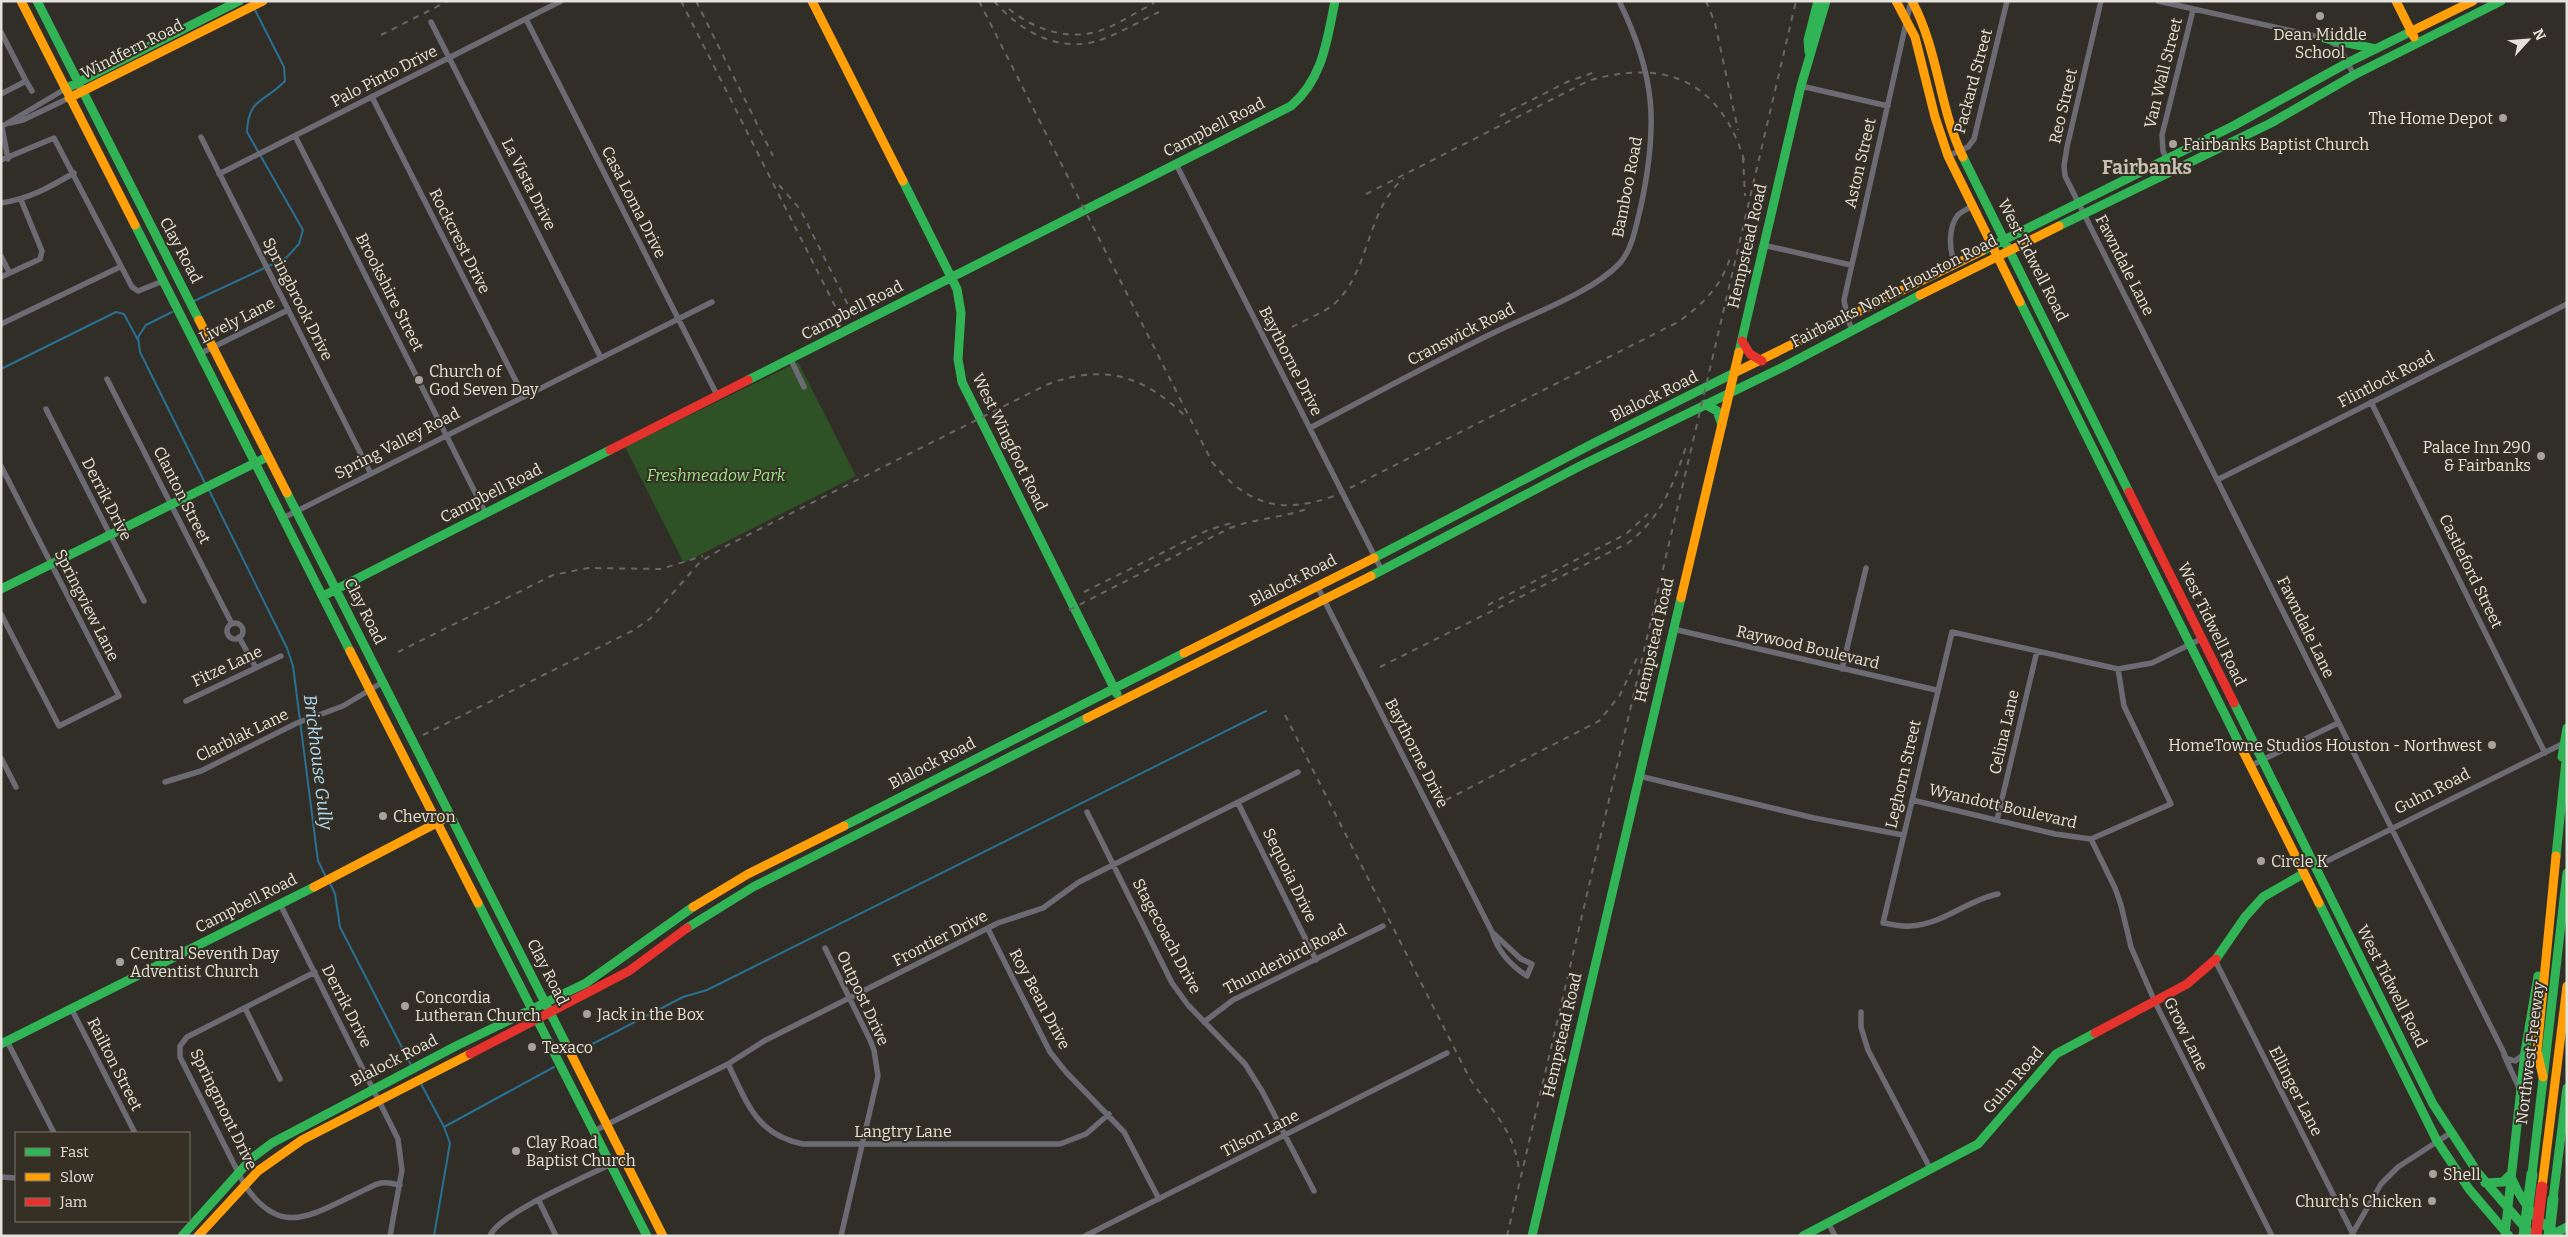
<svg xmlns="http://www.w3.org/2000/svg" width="2568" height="1237" font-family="Bitter,serif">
<rect width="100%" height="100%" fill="#312e28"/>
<!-- green -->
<path fill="#2e5125" d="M 798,362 L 856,476 L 684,563 L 625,447 Z"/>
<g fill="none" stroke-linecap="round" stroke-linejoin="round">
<!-- stream -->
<path stroke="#2a7092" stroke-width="2" d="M 194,301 L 286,258 L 299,244 L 303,230 L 247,132 C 248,98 264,103 285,81 L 284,67 L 254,8
M 172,312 L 146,325 L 138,337 L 140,352 L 205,483
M 1,369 L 116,312 L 124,314 L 138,340
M 209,490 L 287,648 L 293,666 L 318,861 L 326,877
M 330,883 L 335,894 L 340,927 L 412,1067
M 577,1052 L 683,997 L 707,990 L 1266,711
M 420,1082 L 444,1127 L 450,1143 L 434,1236
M 444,1127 L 554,1067"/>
<!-- street -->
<path stroke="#6c6a73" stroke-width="5.5" d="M 2101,1 L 2067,147 L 2064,166 L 2065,176 L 2504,1053 L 2506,1058 L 2515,1061 L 2524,1054
M 2158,1 L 2324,38 L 2339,47 L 2354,75
M 526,19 L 718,397
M 431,22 L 601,358
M 1,32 L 26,81
M 1801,86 L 1888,106
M 1,94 L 26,81 L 32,91
M 372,97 L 524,397
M 10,123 L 23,120 L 69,98
M 1,127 L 65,89
M 2,127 L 8,159
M 295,136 L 486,514
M 201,137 L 371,474
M 1948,156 L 1968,147 L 1974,139 L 2007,1
M 1,160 L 54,138 L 132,287 L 138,291 L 163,281
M 1176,164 L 1381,569
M 2172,171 L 2163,151 L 2162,135 L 2193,10
M 219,174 L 561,1
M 1,203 C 29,199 50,187 74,173
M 1763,245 L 1851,265
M 1,256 L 9,272
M 1955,263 C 1949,250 1948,227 1958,215 C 1962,211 1968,209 1972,206
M 1,277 L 40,259 L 42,251 L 21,200
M 1,324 L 120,267
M 1852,330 L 1847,317 L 1844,300 L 1911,1
M 199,354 L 288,310
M 791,360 L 804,387
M 107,379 L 232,624
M 2371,402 L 2545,753
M 46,409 L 144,601
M 1310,428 C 1370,396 1430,364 1491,334 C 1529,315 1592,293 1620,263 C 1633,248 1636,225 1641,206 C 1658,125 1656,76 1619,1
M 1,466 L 119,696 L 59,726 L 1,614
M 2217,480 L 2567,304
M 283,518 L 712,302
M 1317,586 L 1492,932 C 1498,952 1510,965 1527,976 L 1532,964 L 1521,959 L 1492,932
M227 631a8 8 0 1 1 16 0a8 8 0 1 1-16 0Z
M 1673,629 L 1936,690
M 239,637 L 256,668
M 1842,669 L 1866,568
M 186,701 L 281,656
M 1,758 L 16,787
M 2250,766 L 2338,723
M 1639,776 L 1814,818 L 1903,835
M 165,782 L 201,771 L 297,723 L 343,706 L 383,682
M 1912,800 L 2055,834 L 2091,839 L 2171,804 L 2124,706 L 2118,669
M 1238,803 L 1316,960
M 1087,812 L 1172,983 L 1188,1005 L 1245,1064 L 1262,1091 L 1314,1191
M 1997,820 L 2037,651
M 2091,839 L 2115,888 L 2121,905 L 2131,947 L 2155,1002 L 2272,1236
M 2315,867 L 2564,743
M 1998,894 C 1967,900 1942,925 1910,926 C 1901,927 1892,924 1883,923 L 1952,632 L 2118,669 L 2152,663 L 2201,639
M 280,904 L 398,1139 L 402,1170 L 390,1236
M 988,929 L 1050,1052 L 1066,1072 L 1124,1132 L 1159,1199
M 825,948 L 870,1040 L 874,1050 L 878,1076 L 841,1236
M 2215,960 L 2353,1234
M 315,972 L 187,1037 L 180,1046 L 180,1057 L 244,1184 C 279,1237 308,1217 356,1194 C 364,1191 372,1185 381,1183 C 387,1182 394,1184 400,1185
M 71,1008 L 135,1133
M 245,1008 L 280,1079
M 1861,1012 L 1861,1027 L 1868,1050 L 1931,1170
M 1204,1022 L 1233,1000 L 1383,926
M 7,1041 L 54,1133
M 2504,1055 L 2520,1090
M 728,1064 C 747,1102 756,1135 803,1144 L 1060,1144 L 1086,1134 L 1109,1114
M 594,1131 L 728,1064 L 764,1041 L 998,923 L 1043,908 L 1079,882 L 1298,772
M 1,1177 L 16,1178
M 539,1201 L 556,1236
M 1828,1222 L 1835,1236
M 490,1236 C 499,1212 598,1172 625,1157
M 1085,1236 L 1447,1053
M 2351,1236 L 2381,1184 L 2398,1167 L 2449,1134"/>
<!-- fast -->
<path stroke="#30b455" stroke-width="9" d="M 37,1 L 199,320
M 2324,38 L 2376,49
M 1809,52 L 1808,40 L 1818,1
M 65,89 L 239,1
M 1963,157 L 2129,492
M 903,181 L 957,289 L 961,313 L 958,359 L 962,382 L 1117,694
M 135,225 L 350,651
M 2059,226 L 2271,123 L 2354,75 L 2501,1
M 1982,251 L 2235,125 L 2347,63 L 2410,32
M 2020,302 L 2240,745
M 1739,352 L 1801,86 L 1826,1
M 748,380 L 1291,106 C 1323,79 1327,40 1335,1
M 1705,404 L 1717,411 L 1722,425
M 287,493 L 567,1046
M 1374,558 L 1592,444 L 1734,373
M 1371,576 L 1580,466 L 1787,365 L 1920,295
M 1,589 L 267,457
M 323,596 L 610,450
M 2234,703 L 2433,1104 L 2478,1173 L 2532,1236
M 2562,757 L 2567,728
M 844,826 L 1184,653
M 2556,856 L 2567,751
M 478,903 L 647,1236
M 2319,903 L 2437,1141 L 2469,1189 L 2509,1236
M 687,928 L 753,887 L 1087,718
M 2216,959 L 2245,917 L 2263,897 L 2303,874
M 1,1044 L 314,887
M 2532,1174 L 2567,873
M 2511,1177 C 2521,1200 2534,1220 2555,1233 L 2567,1227
M 2485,1183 L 2503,1182 L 2510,1175
M 2553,1199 L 2567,1088
M 2505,1234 L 2525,1052 L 2538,976
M 182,1236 L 252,1158 L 272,1143 L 456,1046 L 586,983 L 693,907
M 1532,1236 L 1681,598
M 1803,1236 L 1978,1144 L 2056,1054 L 2095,1033"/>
<!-- slow -->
<path stroke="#ff9f0a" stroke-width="9" d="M 21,1 L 135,225
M 812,1 L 903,181
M 1896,1 L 1915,37 L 1935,117 L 1948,156 L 2020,302
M 1912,1 C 1939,52 1939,108 1963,157
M 2396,1 L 2414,37
M 2410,32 L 2473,1
M 69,98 L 263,1
M 1920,295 L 2059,226
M 199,320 L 287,493
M 1734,373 L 1982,251
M 1681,598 L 1739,352
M 350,651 L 478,903
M 1184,653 L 1374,558
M 1087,718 L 1371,576
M 2240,745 L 2319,903
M 314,887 L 450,816
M 693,907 L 748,874 L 844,826
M 567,1046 L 663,1236
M 2543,1077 L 2537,1051 L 2556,856
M 2542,1187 L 2567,986
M 198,1236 L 258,1171 L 302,1140 L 470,1054"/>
<!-- jam -->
<path stroke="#e5322d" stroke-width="9" d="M 1742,341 L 1750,354 L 1762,361
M 610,450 L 748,380
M 2129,492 L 2234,703
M 2095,1033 L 2187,984 L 2216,959
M 470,1054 L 629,971 L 687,928"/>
<!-- rail -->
<path stroke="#686668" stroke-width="2" stroke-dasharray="6 6" stroke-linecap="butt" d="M 681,1 L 839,314
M 696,1 L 773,156
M 979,1 L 1212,462 C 1247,505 1281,515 1334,496 L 1678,322 C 1702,305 1721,287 1730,258
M 994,1 C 1021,32 1061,55 1103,39 C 1122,32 1140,21 1159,12
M 1706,1 L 1715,23 L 1738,130
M 1009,9 C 1033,29 1068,41 1099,31 C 1118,25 1136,12 1154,3
M 381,35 L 448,1
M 1500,116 L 1567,82 L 1595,72
M 1743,157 L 1745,196
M 779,185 L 800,209 L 850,309
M 1366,194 L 1588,81 C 1667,57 1722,83 1745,163
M 1292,327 C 1305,320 1321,314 1333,305 C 1371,272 1365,211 1404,178
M 1084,592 L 1208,530 L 1235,522
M 1488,605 L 1626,534 L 1648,514
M 1069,610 L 1230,528 C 1256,518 1283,518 1309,508
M 398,652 L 553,575 L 588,568 L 661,569 L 703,556
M 1380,667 L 1628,543 C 1661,518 1673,485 1686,447
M 1285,715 L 1470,1079 C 1491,1110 1516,1132 1519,1172
M 423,735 L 634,630 L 651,618 L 700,562 L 728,545 L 1046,385 C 1103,363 1143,375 1185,416
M 1446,800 L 1599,721 L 1620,695 L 1637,658
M 1507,1236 L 1796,1"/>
<!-- fast-bridge -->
<path stroke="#30b455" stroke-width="11" d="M 2524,1236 L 2532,1174
M 2549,1236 L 2553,1199"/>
<!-- jam-bridge -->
<path stroke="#e5322d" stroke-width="11" d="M 2536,1236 L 2542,1187"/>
</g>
<!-- markers -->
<g fill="#a6a39c" stroke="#352f24" stroke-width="2">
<circle cx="2320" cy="16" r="5"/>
<circle cx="2503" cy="118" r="5"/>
<circle cx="2173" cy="144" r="5"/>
<circle cx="419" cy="380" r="5"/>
<circle cx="2541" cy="456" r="5"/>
<circle cx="2492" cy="745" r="5"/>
<circle cx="383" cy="816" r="5"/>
<circle cx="2261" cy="861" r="5"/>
<circle cx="120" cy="962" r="5"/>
<circle cx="405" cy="1006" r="5"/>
<circle cx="587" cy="1014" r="5"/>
<circle cx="532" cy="1047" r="5"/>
<circle cx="516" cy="1151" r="5"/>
<circle cx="2433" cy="1174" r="5"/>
<circle cx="2432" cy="1201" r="5"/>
</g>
<g text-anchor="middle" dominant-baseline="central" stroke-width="4" stroke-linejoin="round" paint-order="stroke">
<!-- poi labels -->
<g font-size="16" fill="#e5e2db" stroke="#352f24" text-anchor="start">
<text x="2320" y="34" text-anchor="middle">Dean Middle<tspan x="2320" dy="18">School</tspan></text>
<text x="2493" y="118" text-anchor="end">The Home Depot</text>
<text x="2183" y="144">Fairbanks Baptist Church</text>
<text x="429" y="371">Church of<tspan x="429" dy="18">God Seven Day</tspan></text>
<text x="2531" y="447" text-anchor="end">Palace Inn 290<tspan x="2531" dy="18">&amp; Fairbanks</tspan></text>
<text x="2482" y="745" text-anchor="end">HomeTowne Studios Houston - Northwest</text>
<text x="393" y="816">Chevron</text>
<text x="2271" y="861">Circle K</text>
<text x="130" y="953">Central Seventh Day<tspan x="130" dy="18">Adventist Church</tspan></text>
<text x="415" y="997">Concordia<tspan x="415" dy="18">Lutheran Church</tspan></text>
<text x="597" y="1014">Jack in the Box</text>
<text x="542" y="1047">Texaco</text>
<text x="526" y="1142">Clay Road<tspan x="526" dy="18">Baptist Church</tspan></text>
<text x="2443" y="1174">Shell</text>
<text x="2422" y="1201" text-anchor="end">Church's Chicken</text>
</g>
<!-- street labels -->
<g font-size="16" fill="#e5e2db" stroke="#352f24">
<text transform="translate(132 49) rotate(-27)">Windfern Road</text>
<text transform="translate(2163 73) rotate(-76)">Van Wall Street</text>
<text transform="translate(384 76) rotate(-27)">Palo Pinto Drive</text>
<text transform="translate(1973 81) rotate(-75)">Packard Street</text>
<text transform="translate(2063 106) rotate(-77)">Reo Street</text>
<text transform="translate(1214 127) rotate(-27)">Campbell Road</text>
<text transform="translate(1860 163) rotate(-77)">Aston Street</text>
<text transform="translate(529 184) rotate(63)">La Vista Drive</text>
<text transform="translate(1627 187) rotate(-79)">Bamboo Road</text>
<text transform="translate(634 202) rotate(63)">Casa Loma Drive</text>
<text transform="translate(460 241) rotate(63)">Rockcrest Drive</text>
<text transform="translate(1747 246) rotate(-77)">Hempstead Road</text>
<text transform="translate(181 250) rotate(62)">Clay Road</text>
<text transform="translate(2033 260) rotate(63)">West Tidwell Road</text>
<text transform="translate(2125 265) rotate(63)">Fawndale Lane</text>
<text transform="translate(1894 291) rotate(-27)">Fairbanks North Houston Road</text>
<text transform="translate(390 292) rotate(63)">Brookshire Street</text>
<text transform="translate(298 299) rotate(63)">Springbrook Drive</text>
<text transform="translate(852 310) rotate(-27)">Campbell Road</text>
<text transform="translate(237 320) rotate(-27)">Lively Lane</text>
<text transform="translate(1461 334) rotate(-27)">Cranswick Road</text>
<text transform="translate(1291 361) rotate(63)">Baythorne Drive</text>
<text transform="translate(2386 379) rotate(-27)">Flintlock Road</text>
<text transform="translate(1654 396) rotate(-26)">Blalock Road</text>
<text transform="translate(1010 442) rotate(64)">West Wingfoot Road</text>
<text transform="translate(397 443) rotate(-27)">Spring Valley Road</text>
<text transform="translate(491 493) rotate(-27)">Campbell Road</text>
<text transform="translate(182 495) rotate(63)">Clanton Street</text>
<text transform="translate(107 499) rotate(63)">Derrik Drive</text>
<text transform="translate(2471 571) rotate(64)">Castleford Street</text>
<text transform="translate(1293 580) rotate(-27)">Blalock Road</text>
<text transform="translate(87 605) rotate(63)">Springview Lane</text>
<text transform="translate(365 611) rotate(63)">Clay Road</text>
<text transform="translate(2212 624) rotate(64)">West Tidwell Road</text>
<text transform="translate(2306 627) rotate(64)">Fawndale Lane</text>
<text transform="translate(1654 640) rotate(-77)">Hempstead Road</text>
<text transform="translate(1808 647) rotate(13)">Raywood Boulevard</text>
<text transform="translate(227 666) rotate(-25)">Fitze Lane</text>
<text transform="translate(2004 732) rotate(-77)">Celina Lane</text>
<text transform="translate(242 735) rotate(-26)">Clarblak Lane</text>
<text transform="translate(1417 753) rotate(63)">Baythorne Drive</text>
<text transform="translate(932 763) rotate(-27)">Blalock Road</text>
<text transform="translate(1903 774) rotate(-77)">Leghorn Street</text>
<text transform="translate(2432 791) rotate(-27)">Guhn Road</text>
<text transform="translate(2003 806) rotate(13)">Wyandott Boulevard</text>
<text transform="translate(1290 875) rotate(64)">Sequoia Drive</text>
<text transform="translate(246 903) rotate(-27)">Campbell Road</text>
<text transform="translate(1167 936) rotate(62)">Stagecoach Drive</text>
<text transform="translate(940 938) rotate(-27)">Frontier Drive</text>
<text transform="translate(1285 959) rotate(-27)">Thunderbird Road</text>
<text transform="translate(548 972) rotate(63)">Clay Road</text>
<text transform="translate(2392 986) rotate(63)">West Tidwell Road</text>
<text transform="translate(863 998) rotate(65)">Outpost Drive</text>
<text transform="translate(1040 999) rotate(62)">Roy Bean Drive</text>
<text transform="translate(347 1006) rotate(63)">Derrik Drive</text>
<text transform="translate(2186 1034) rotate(64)">Grow Lane</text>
<text transform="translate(1562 1035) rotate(-77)">Hempstead Road</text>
<text transform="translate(2530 1053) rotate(-83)">Northwest Freeway</text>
<text transform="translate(394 1060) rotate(-27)">Blalock Road</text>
<text transform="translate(115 1064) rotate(63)">Railton Street</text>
<text transform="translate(2013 1080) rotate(-49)">Guhn Road</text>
<text transform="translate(2296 1091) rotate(63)">Ellinger Lane</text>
<text transform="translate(224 1109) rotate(64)">Springmont Drive</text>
<text x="903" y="1131">Langtry Lane</text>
<text transform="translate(1260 1133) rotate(-27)">Tilson Lane</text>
</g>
<!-- park labels -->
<g font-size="16" font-style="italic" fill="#98e688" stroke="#352f24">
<text x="716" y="475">Freshmeadow Park</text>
</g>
<!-- water labels -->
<g font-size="18" font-style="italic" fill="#acd9f3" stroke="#352f24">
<text transform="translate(318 762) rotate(83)">Brickhouse Gully</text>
</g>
<!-- quarter labels -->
<g font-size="19" font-weight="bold" fill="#c8c1b4" stroke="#352f24">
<text x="2147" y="167">Fairbanks</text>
</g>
</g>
<!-- border -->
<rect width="2568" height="1237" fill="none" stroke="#e5e2db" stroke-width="5"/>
<!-- legend -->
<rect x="15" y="1132" width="175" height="90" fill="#352f24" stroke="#7b776d"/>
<rect x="25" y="1148" width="25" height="8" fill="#30b455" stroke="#7b776d"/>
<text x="60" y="1157" font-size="15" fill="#e5e2db">Fast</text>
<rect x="25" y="1173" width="25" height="8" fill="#ff9f0a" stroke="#7b776d"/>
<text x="60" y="1182" font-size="15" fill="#e5e2db">Slow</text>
<rect x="25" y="1198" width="25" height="8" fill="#e5322d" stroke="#7b776d"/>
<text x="60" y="1207" font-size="15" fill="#e5e2db">Jam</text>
<!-- north arrow -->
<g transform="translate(2528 40) rotate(64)" stroke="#352f24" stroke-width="4" paint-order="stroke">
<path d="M0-4L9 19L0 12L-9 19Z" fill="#e5e2db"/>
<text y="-8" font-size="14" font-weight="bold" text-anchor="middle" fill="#e5e2db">N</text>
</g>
</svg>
